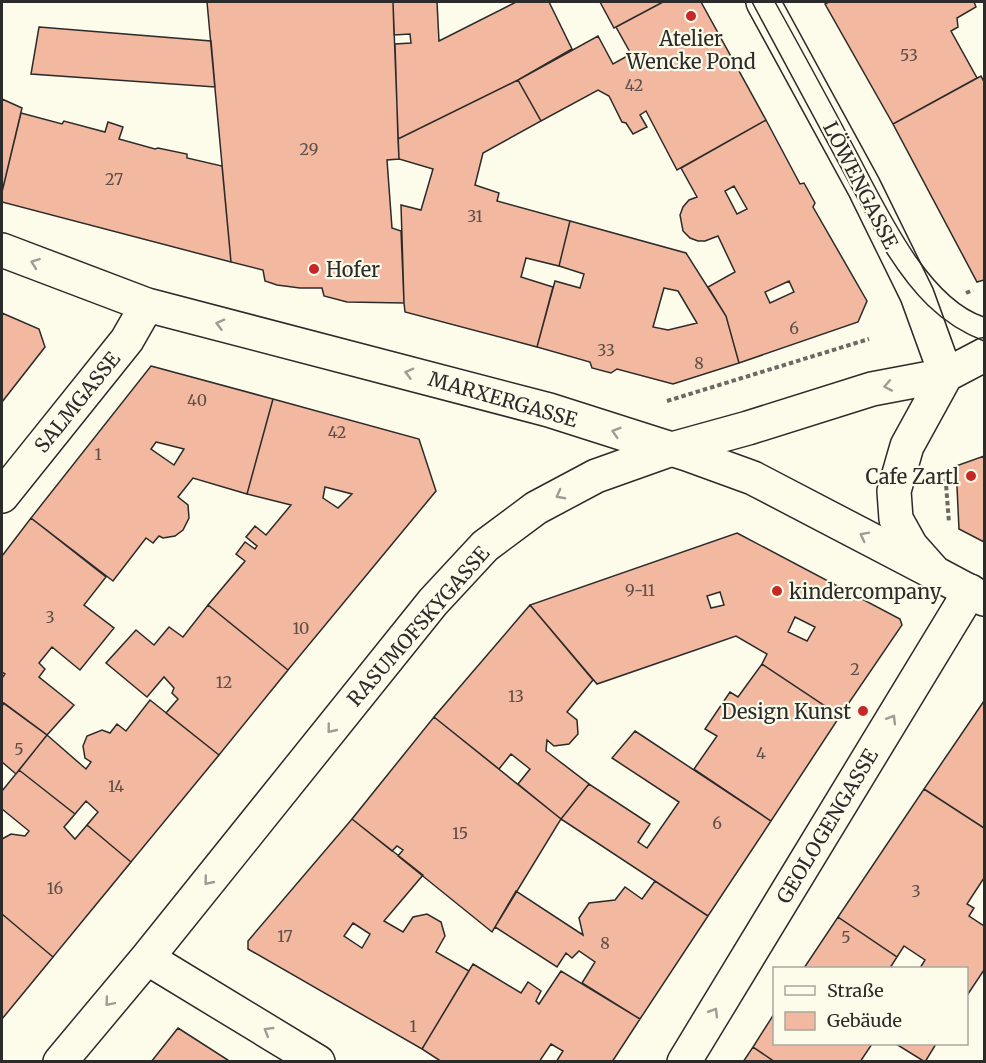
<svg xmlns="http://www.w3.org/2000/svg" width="986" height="1063" font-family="Merriweather,serif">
<rect width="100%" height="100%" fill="#fdfbea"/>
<!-- building -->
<path fill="#f2b8a0" stroke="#2b2b2b" stroke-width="1.5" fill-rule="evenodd" d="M 207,2 L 393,2 L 399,159 L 387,160 L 392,228 L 401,231 L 404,303 L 347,302 L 324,296 L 322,288 L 300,288 L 277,285 L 265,281 L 263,270 L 231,262 Z
M 393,2 L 437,2 L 439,41 L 516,2 L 549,2 L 572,49 L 518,80 L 398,139 L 395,44 L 411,43 L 410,34 L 394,35 Z
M 600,2 L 663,2 L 614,28 Z
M 663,2 L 701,2 L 766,120 L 677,170 L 646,111 L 640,115 L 647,127 L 633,134 L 626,123 L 622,122 L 609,96 L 598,90 L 541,121 L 518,80 L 598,36 L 613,64 L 631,54 L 616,27 Z
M 829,2 L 974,2 L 976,7 L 957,18 L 958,27 L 951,31 L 977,78 L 893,124 L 825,4 Z
M 39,27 L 211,41 L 215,87 L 31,74 Z
M 981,76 L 984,82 L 984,280 L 977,282 L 893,124 Z
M 518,80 L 541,121 L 483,153 L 475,185 L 499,193 L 497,201 L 570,221 L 559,266 L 526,258 L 521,277 L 553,287 L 537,347 L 405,312 L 404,303 L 401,205 L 421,210 L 433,169 L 399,159 L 398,139 Z
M 2,99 L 22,108 L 2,192 Z
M 21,113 L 62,124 L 64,121 L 105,132 L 108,122 L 123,127 L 119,139 L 155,149 L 158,148 L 187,154 L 187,158 L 222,166 L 231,262 L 2,202 L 2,192 Z
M 766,120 L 800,184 L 804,183 L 815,203 L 813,207 L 867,301 L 858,322 L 739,363 L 726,316 L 708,287 L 735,272 L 718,236 L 705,241 L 698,241 L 690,238 L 683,231 L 680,215 L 683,207 L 689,200 L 697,197 L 681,168 ZM 734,186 L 747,209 L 737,214 L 725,191 ZM 789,281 L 794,292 L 770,303 L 765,292 Z
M 570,221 L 686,253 L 726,316 L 739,363 L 673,384 L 617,369 L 611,373 L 592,368 L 590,362 L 537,347 L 555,281 L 580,288 L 584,274 L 559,266 ZM 664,288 L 678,291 L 697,323 L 668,330 L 653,327 Z
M 2,313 L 39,329 L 45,347 L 2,402 Z
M 151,366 L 273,399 L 247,494 L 193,478 L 178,497 L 188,505 L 189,518 L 183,530 L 175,536 L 163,538 L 159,536 L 153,543 L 146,538 L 113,581 L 31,518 ZM 156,442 L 184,449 L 174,465 L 151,449 Z
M 273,399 L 419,439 L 436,491 L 288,670 L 208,605 L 245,561 L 236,554 L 245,542 L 255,549 L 257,546 L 246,537 L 255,526 L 266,535 L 291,505 L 247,494 ZM 325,487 L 352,494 L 338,508 L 323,498 Z
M 984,456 L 984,542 L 959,529 L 956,466 Z
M 31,518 L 106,577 L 84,605 L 114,628 L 80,670 L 52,647 L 39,663 L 45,669 L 39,677 L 74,705 L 47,735 L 2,702 L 2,678 L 5,674 L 2,672 L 2,556 Z
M 737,533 L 900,619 L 902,625 L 840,716 L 762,664 L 767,654 L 736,636 L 597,684 L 530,605 ZM 720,592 L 724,605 L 711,608 L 707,596 ZM 795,617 L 815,627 L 807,641 L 788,632 Z
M 208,605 L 288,670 L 219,755 L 166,713 L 178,699 L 172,693 L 174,688 L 164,677 L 147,697 L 106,663 L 136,630 L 154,645 L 169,627 L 183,637 Z
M 530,605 L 593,680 L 567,712 L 577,720 L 578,734 L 569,744 L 554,746 L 547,740 L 546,751 L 589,784 L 561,819 L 518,784 L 530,769 L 511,754 L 499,769 L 434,717 Z
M 762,664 L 840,716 L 771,821 L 694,769 L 717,736 L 705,729 L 730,692 L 738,697 Z
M 150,700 L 219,755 L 131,862 L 87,825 L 98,812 L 86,801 L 75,814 L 19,770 L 47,735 L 86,769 L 91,762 L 85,758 L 83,746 L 87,736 L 102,730 L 110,733 L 117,724 L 126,731 Z
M 984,701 L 984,828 L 924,789 Z
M 4,703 L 47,735 L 16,774 L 2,762 L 2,706 Z
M 434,717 L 561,819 L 492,932 L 398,856 L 403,850 L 397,846 L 392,851 L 352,819 Z
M 635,731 L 771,821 L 708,916 L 561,819 L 589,784 L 650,824 L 638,842 L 647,848 L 679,802 L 612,758 Z
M 19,770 L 75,814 L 64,827 L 75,839 L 87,825 L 131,862 L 53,957 L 2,914 L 2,839 L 11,834 L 25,836 L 29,831 L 2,809 L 2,791 Z
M 924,789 L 984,828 L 984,878 L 967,904 L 974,908 L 969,916 L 984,926 L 984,970 L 966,997 L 966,968 L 920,968 L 925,960 L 904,946 L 897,957 L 838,917 Z
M 352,819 L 423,875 L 384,921 L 403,932 L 413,917 L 427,914 L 441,922 L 445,936 L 436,952 L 469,971 L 422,1049 L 248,949 L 248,941 ZM 353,923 L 370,934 L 362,948 L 344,936 Z
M 655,881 L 708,916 L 640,1019 L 582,983 L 595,962 L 579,951 L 572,958 L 566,953 L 557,967 L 495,927 L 516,891 L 583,935 L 579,918 L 589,903 L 615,900 L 625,887 L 642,899 Z
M 2,914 L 53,957 L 2,1019 Z
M 838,917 L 897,957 L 890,968 L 804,968 Z
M 473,964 L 521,993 L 528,982 L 541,991 L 536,1001 L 539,1004 L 561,971 L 640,1019 L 612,1062 L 556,1062 L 563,1051 L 551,1044 L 539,1062 L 442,1062 L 422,1049 Z
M 774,1014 L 774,1044 L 872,1044 L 860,1062 L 775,1062 L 753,1047 Z
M 178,1028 L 231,1062 L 151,1062 Z
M 896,1044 L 936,1044 L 925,1062 Z
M 753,1047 L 775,1062 L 743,1062 Z"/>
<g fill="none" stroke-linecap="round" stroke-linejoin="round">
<defs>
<path id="street" d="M 2,250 L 147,305 L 549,410 L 687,454 L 753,478 L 935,573
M 2,496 L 127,340 L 147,305
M 147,958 L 318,1062
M 60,1062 L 147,958 L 433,602 L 485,546 L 536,508 L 596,476 L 672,449 L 748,428 L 872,389 L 946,375
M 684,1062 L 970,591"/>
<path id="secondary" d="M 763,2 L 864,187 L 917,295 L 946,375
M 984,355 L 946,375 L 907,446 L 894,491 L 896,519 L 911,546 L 935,573 L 984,599"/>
</defs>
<!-- street casing -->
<use href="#street" stroke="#2b2b2b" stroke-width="36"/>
<!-- secondary casing -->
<use href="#secondary" stroke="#2b2b2b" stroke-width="36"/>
<!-- path -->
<path stroke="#6a6964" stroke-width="4" stroke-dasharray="4.5 3" stroke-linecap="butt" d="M 966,293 L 973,290
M 667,401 L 869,339
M 945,471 L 949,523"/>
<!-- street -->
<use href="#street" stroke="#fdfbea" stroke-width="33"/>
<!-- secondary -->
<use href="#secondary" stroke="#fdfbea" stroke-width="33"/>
<!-- tram -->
<path stroke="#2b2b2b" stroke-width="1.5" d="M 752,2 L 887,253 C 912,292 939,324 984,341
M 775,2 C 800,47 825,93 849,138 C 879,192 923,297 984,317"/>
</g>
<!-- one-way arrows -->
<defs><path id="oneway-chevron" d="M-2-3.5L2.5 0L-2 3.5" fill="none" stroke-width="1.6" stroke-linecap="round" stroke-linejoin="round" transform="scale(1.5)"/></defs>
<g stroke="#9e9d94">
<use href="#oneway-chevron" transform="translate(35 263) rotate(-160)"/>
<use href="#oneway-chevron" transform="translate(220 324) rotate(-165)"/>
<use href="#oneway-chevron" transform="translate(409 373) rotate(-165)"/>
<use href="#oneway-chevron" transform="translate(888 386) rotate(169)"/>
<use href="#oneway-chevron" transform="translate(616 432) rotate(-163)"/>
<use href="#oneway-chevron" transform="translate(560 495) rotate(152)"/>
<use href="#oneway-chevron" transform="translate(864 536) rotate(-153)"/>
<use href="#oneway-chevron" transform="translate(892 719) rotate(-59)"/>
<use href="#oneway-chevron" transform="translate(331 729) rotate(129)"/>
<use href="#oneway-chevron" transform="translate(208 881) rotate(129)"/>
<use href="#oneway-chevron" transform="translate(109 1002) rotate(130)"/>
<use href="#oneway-chevron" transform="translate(714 1012) rotate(-59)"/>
<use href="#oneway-chevron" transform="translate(268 1031) rotate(-149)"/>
</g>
<!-- markers -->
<g fill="#c62828" stroke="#fdfbea" stroke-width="2">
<circle cx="691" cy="16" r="6"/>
<circle cx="314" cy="269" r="6"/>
<circle cx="971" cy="476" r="6"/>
<circle cx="777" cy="591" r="6"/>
<circle cx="863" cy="711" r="6"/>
</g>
<g text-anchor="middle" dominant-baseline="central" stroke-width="4.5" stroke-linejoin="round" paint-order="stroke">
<!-- number labels -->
<g font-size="16" fill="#5d4e48">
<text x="909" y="55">53</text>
<text x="634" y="85">42</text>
<text x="309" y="149">29</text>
<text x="114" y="179">27</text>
<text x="475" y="216">31</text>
<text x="794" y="328">6</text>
<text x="606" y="350">33</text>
<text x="699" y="363">8</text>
<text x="197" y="400">40</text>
<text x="337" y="432">42</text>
<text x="98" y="454">1</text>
<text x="640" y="590">9-11</text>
<text x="50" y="617">3</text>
<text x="301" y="628">10</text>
<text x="855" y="669">2</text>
<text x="224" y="682">12</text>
<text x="516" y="696">13</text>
<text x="19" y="749">5</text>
<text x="761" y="753">4</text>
<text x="116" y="786">14</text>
<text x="717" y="823">6</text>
<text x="460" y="833">15</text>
<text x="55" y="888">16</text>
<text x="916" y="891">3</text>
<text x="285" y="936">17</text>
<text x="846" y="937">5</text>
<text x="605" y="943">8</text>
<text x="413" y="1026">1</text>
</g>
<!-- poi labels -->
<g font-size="20" fill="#2b2b2b" stroke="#fdfbea" text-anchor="start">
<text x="691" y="38" text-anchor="middle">Atelier<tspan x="691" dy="23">Wencke Pond</tspan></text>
<text x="326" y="269">Hofer</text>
<text x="959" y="476" text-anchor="end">Cafe Zartl</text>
<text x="789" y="591">kindercompany</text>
<text x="851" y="711" text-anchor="end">Design Kunst</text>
</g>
<!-- street labels -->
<g font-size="20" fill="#2b2b2b" stroke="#fdfbea">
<text transform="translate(861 185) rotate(63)">LÖWENGASSE</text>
<text transform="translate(503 399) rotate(16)">MARXERGASSE</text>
<text transform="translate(77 402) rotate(-51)">SALMGASSE</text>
<text transform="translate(418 626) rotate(-49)">RASUMOFSKYGASSE</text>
<text transform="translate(827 826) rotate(-59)">GEOLOGENGASSE</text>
</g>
</g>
<!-- border -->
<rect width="986" height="1063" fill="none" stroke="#2b2b2b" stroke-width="6"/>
<!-- legend -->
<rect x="773" y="967" width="195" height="78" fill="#fdfbea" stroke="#a9a89e" stroke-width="1.5"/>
<rect x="785" y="986" width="30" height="9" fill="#fdfbea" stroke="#a9a89e" stroke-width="1.5"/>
<text x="827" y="997" font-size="18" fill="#2b2b2b">Straße</text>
<rect x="785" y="1012" width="30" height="18" fill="#f2b8a0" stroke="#a9a89e" stroke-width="1.5"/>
<text x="827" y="1027" font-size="18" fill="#2b2b2b">Gebäude</text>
</svg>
